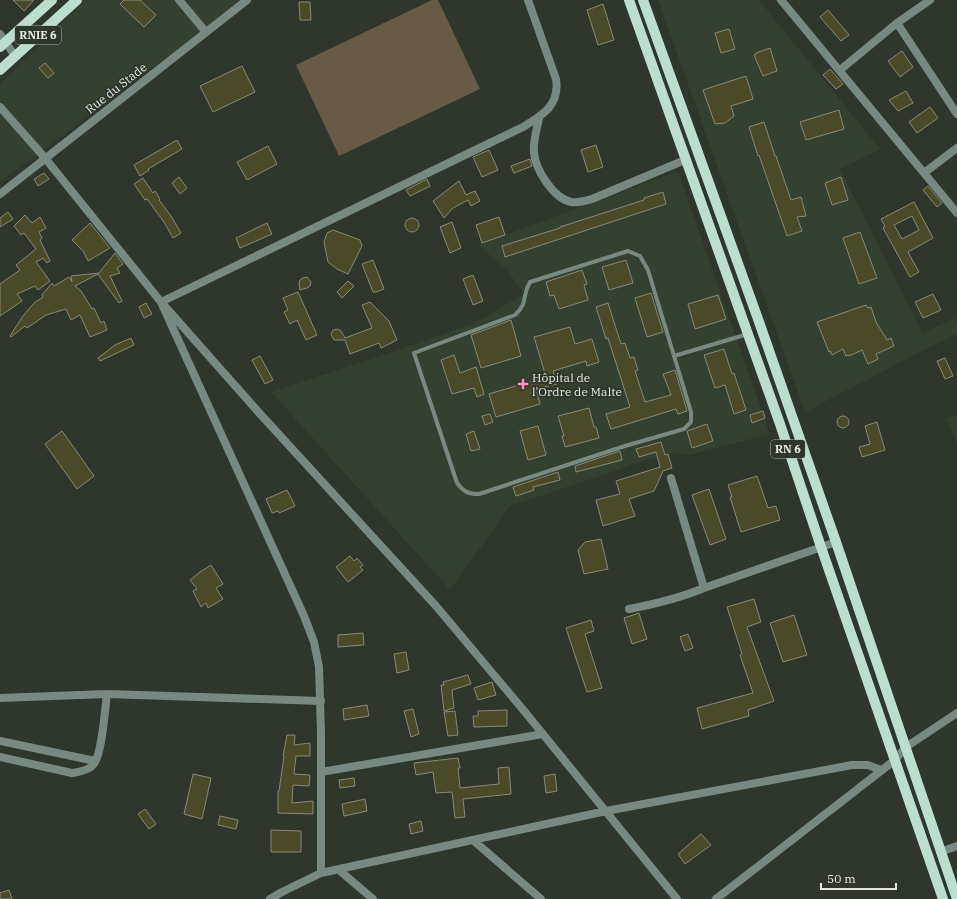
<svg xmlns="http://www.w3.org/2000/svg" width="957" height="899" font-family="'IBM Plex Serif',serif">
<rect width="100%" height="100%" fill="#2f362c"/>
<!-- built -->
<path fill="#344030" d="M 85,0 L 241,0 L 214,22 L 0,182 L 0,84 Z
M 658,0 L 759,0 L 880,149 L 840,169 L 922,333 L 955,318 L 957,322 L 957,333 L 805,412 Z
M 678,171 L 770,434 L 689,455 L 668,453 L 510,506 L 450,590 L 271,392 L 408,347 L 474,323 L 524,294 L 507,270 L 478,245 Z
M 957,415 L 957,443 L 947,418 Z"/>
<!-- green -->
<path fill="#675b47" d="M 432,0 L 438,0 L 480,89 L 339,156 L 296,65 Z"/>
<!-- building -->
<path fill="#4a4a29" stroke="#88887a" fill-rule="evenodd" d="M 13,0 L 34,0 L 24,11 Z
M 124,0 L 140,0 L 156,15 L 144,27 L 120,4 Z
M 299,2 L 310,2 L 311,20 L 300,20 Z
M 603,4 L 614,40 L 598,45 L 587,10 Z
M 828,10 L 849,35 L 841,41 L 820,17 Z
M 729,29 L 735,49 L 721,53 L 715,33 Z
M 770,48 L 777,71 L 763,76 L 754,55 L 756,54 L 756,53 Z
M 902,51 L 913,67 L 900,77 L 888,61 Z
M 45,63 L 54,73 L 48,78 L 39,68 Z
M 242,66 L 255,92 L 213,112 L 200,86 Z
M 830,69 L 843,84 L 836,89 L 823,75 Z
M 746,76 L 753,99 L 731,106 L 734,116 L 725,123 L 715,124 L 703,90 Z
M 906,91 L 913,103 L 898,111 L 889,100 Z
M 930,107 L 938,118 L 917,133 L 909,122 Z
M 839,110 L 844,129 L 806,140 L 800,122 Z
M 764,122 L 775,156 L 776,156 L 791,200 L 801,197 L 806,216 L 797,217 L 802,231 L 787,236 L 759,155 L 758,156 L 749,127 Z
M 177,140 L 182,149 L 148,169 L 149,170 L 140,176 L 134,165 Z
M 596,145 L 603,167 L 588,172 L 581,150 Z
M 268,146 L 277,164 L 247,180 L 237,162 Z
M 489,150 L 498,170 L 482,177 L 473,157 Z
M 530,159 L 532,166 L 514,173 L 511,166 Z
M 44,173 L 49,179 L 38,186 L 34,179 Z
M 179,177 L 187,188 L 180,194 L 172,183 Z
M 841,177 L 848,200 L 832,205 L 825,183 Z
M 143,178 L 153,193 L 155,191 L 160,199 L 159,200 L 171,216 L 181,233 L 173,238 L 164,222 L 147,199 L 145,200 L 134,184 Z
M 427,179 L 430,186 L 410,196 L 406,190 Z
M 459,181 L 466,195 L 475,191 L 480,201 L 471,206 L 468,200 L 453,208 L 444,218 L 433,201 Z
M 928,186 L 942,203 L 937,207 L 923,190 Z
M 663,192 L 666,204 L 505,257 L 502,246 L 560,228 L 560,227 L 644,200 L 644,198 Z
M 914,202 L 933,238 L 908,252 L 919,272 L 910,277 L 883,228 L 885,226 L 881,219 ZM 912,216 L 919,230 L 902,239 L 894,225 Z
M 8,212 L 13,219 L 0,227 L 0,218 Z
M 25,215 L 32,223 L 40,217 L 46,228 L 39,232 L 42,238 L 40,240 L 50,261 L 47,263 L 43,258 L 36,262 L 50,281 L 38,290 L 35,286 L 17,294 L 22,301 L 0,316 L 0,284 L 20,270 L 16,265 L 36,249 L 24,233 L 21,235 L 14,226 Z
M 499,217 L 505,235 L 482,243 L 476,225 Z
M405 225a7 7 0 1 1 14 0a7 7 0 1 1-14 0Z
M 452,222 L 461,248 L 450,253 L 440,227 Z
M 90,223 L 110,248 L 88,261 L 83,251 L 72,240 Z
M 267,223 L 272,234 L 240,248 L 236,238 Z
M 333,230 L 360,240 L 362,246 L 348,274 L 337,269 L 328,262 L 324,242 L 327,233 Z
M 860,232 L 877,278 L 859,284 L 843,238 Z
M 115,253 L 123,264 L 117,268 L 120,273 L 110,276 L 122,301 L 119,303 L 98,274 L 75,286 L 81,291 L 92,309 L 94,308 L 101,323 L 104,321 L 107,330 L 90,337 L 80,315 L 71,320 L 66,309 L 46,315 L 27,328 L 25,326 L 11,337 L 10,336 L 23,316 L 34,303 L 43,297 L 42,295 L 52,283 L 54,286 L 69,277 L 72,282 L 71,276 L 99,273 Z
M 373,260 L 384,289 L 376,292 L 373,292 L 362,264 Z
M 626,260 L 633,283 L 609,290 L 602,267 Z
M 582,270 L 587,284 L 584,285 L 588,300 L 559,309 L 554,295 L 550,296 L 546,282 Z
M 473,275 L 483,301 L 473,305 L 463,279 Z
M 307,277 L 311,282 L 310,286 L 307,288 L 300,290 L 299,283 L 300,280 L 303,278 Z
M 348,281 L 354,286 L 342,298 L 337,292 Z
M 298,292 L 317,335 L 306,340 L 297,320 L 290,324 L 284,312 L 288,310 L 283,298 Z
M 651,293 L 663,332 L 647,337 L 635,298 Z
M 933,294 L 941,310 L 923,318 L 915,302 Z
M 718,295 L 726,319 L 695,329 L 688,304 Z
M 370,302 L 389,321 L 397,340 L 381,348 L 379,343 L 350,354 L 345,340 L 334,340 L 331,334 L 333,330 L 338,329 L 341,331 L 345,338 L 372,328 L 362,305 Z
M 146,303 L 152,314 L 144,318 L 139,307 Z
M 608,303 L 621,344 L 625,343 L 630,358 L 634,357 L 638,370 L 635,371 L 645,402 L 671,395 L 663,374 L 675,370 L 687,411 L 678,414 L 676,409 L 611,429 L 606,414 L 630,407 L 608,338 L 606,339 L 596,307 Z
M 866,305 L 868,308 L 871,307 L 876,322 L 887,340 L 891,338 L 894,346 L 876,354 L 878,359 L 868,364 L 862,350 L 849,356 L 849,355 L 846,356 L 843,349 L 832,355 L 830,351 L 829,352 L 817,322 Z
M 511,320 L 521,356 L 481,368 L 471,335 Z
M 570,327 L 575,344 L 592,339 L 599,362 L 587,366 L 586,361 L 553,371 L 557,384 L 536,389 L 540,404 L 496,417 L 489,394 L 546,377 L 534,337 Z
M 131,338 L 134,345 L 100,361 L 98,358 L 115,345 Z
M 724,349 L 732,374 L 734,373 L 746,410 L 734,414 L 725,385 L 715,388 L 704,355 Z
M 454,355 L 460,373 L 476,367 L 484,394 L 477,397 L 474,388 L 452,394 L 441,360 Z
M 260,356 L 273,380 L 265,384 L 252,360 Z
M 945,358 L 953,376 L 945,379 L 937,361 Z
M 589,408 L 594,427 L 596,427 L 599,438 L 565,447 L 562,436 L 564,436 L 558,416 Z
M 763,411 L 765,418 L 752,423 L 750,415 Z
M 490,414 L 493,422 L 485,425 L 482,416 Z
M837 422a6 6 0 1 1 12 0a6 6 0 1 1-12 0Z
M 877,422 L 885,450 L 862,457 L 859,447 L 870,444 L 865,426 Z
M 707,424 L 713,441 L 692,448 L 687,431 Z
M 538,426 L 546,455 L 528,460 L 520,431 Z
M 62,431 L 94,476 L 77,489 L 45,444 Z
M 474,431 L 480,449 L 471,451 L 466,434 Z
M 661,442 L 665,455 L 668,454 L 672,468 L 663,471 L 654,491 L 629,499 L 635,516 L 603,526 L 596,500 L 620,494 L 616,481 L 660,467 L 656,452 L 639,457 L 636,449 Z
M 620,451 L 622,460 L 576,472 L 575,466 Z
M 558,472 L 560,480 L 533,487 L 534,490 L 516,496 L 513,487 Z
M 757,476 L 768,508 L 776,506 L 780,520 L 741,532 L 730,497 L 732,497 L 728,485 Z
M 709,489 L 726,539 L 710,545 L 692,495 Z
M 287,490 L 295,506 L 279,513 L 278,511 L 272,513 L 266,499 Z
M 601,539 L 608,569 L 584,574 L 578,550 L 585,542 Z
M 350,556 L 354,561 L 357,558 L 363,565 L 360,567 L 363,570 L 348,582 L 336,567 Z
M 211,565 L 223,584 L 216,588 L 223,599 L 208,608 L 206,603 L 201,607 L 193,591 L 197,589 L 190,580 L 200,572 Z
M 754,599 L 761,622 L 747,627 L 774,701 L 748,710 L 749,716 L 702,729 L 697,708 L 753,693 L 740,655 L 742,654 L 727,607 Z
M 639,613 L 647,639 L 632,644 L 624,618 Z
M 794,615 L 807,655 L 783,662 L 770,623 Z
M 591,620 L 594,631 L 585,634 L 602,688 L 587,692 L 566,628 Z
M 363,633 L 364,645 L 338,647 L 338,635 Z
M 688,634 L 693,648 L 685,651 L 680,637 Z
M 406,652 L 409,670 L 397,673 L 394,654 Z
M 468,675 L 471,684 L 452,690 L 454,708 L 444,711 L 441,685 L 444,685 L 443,682 Z
M 492,682 L 496,695 L 478,700 L 474,688 Z
M 367,705 L 369,716 L 344,720 L 343,709 Z
M 413,709 L 419,734 L 411,737 L 404,711 Z
M 507,710 L 507,726 L 474,727 L 473,716 L 478,716 L 478,711 Z
M 455,711 L 458,735 L 448,736 L 444,712 Z
M 287,735 L 295,735 L 294,745 L 310,743 L 310,756 L 296,756 L 294,774 L 310,775 L 309,786 L 293,785 L 292,803 L 313,801 L 313,814 L 278,813 L 278,791 L 279,791 L 284,756 L 283,756 Z
M 458,758 L 460,768 L 458,768 L 460,788 L 499,784 L 498,768 L 509,767 L 511,794 L 463,799 L 465,817 L 455,818 L 452,792 L 436,793 L 433,772 L 416,775 L 414,763 Z
M 193,774 L 211,778 L 202,819 L 184,814 Z
M 555,774 L 557,791 L 546,793 L 544,776 Z
M 354,778 L 355,786 L 340,788 L 339,780 Z
M 365,799 L 367,811 L 344,816 L 342,804 Z
M 145,809 L 156,824 L 149,829 L 138,814 Z
M 220,816 L 238,820 L 236,829 L 218,825 Z
M 421,821 L 423,831 L 411,834 L 409,824 Z
M 271,830 L 301,831 L 301,852 L 271,852 Z
M 701,834 L 711,845 L 685,864 L 678,854 Z
M 9,890 L 12,899 L 0,899 L 0,893 Z"/>
<g fill="none" stroke-linecap="round" stroke-linejoin="round">
<!-- lane -->
<path stroke="#788981" stroke-width="4" d="M 628,251 L 640,256 L 648,270 L 691,412 L 691,422 L 684,429 L 625,446 L 479,494 C 468,494 464,492 457,483 L 414,353 L 515,315 C 529,302 521,297 530,282 Z
M 674,356 L 748,334"/>
<!-- street -->
<path stroke="#788981" stroke-width="8" d="M 179,0 L 206,32
M 528,0 L 556,79 C 560,105 543,115 523,127 L 161,302 L 262,416 L 436,606 L 525,712 L 677,899
M 781,0 L 957,213
M 897,23 L 957,114
M 0,34 L 15,56
M 840,70 L 897,23 L 930,0
M 0,107 L 45,158 L 161,302 L 304,616 L 314,642 L 319,667 L 321,733 L 321,873 L 282,892 L 270,899
M 539,118 C 537,129 533,140 534,152 C 535,169 553,198 571,202 C 579,203 585,201 592,199 L 685,160
M 924,173 L 957,148
M 0,194 L 247,0
M 671,478 L 704,588
M 629,609 C 655,604 680,598 704,588 L 836,542
M 0,698 L 107,694 L 321,701
M 0,741 L 95,761
M 0,757 L 72,773 C 78,772 87,771 92,766 C 102,759 105,708 107,694
M 321,772 L 543,734
M 474,841 L 541,899
M 940,852 L 957,846
M 339,870 L 373,899
M 321,873 L 606,811 L 852,765 L 868,765 L 881,770
M 716,899 L 895,760 L 906,747 L 957,713"/>
<!-- primary -->
<path stroke="#bbdece" stroke-width="10" d="M 629,0 L 780,424 L 821,547 L 943,899
M 643,0 L 758,319 L 836,542 L 957,899
M 0,47 L 52,0
M 0,70 L 77,0"/>
</g>
<!-- markers -->
<path fill="#fd8ec0" stroke="#2f362c" stroke-width="1.5" d="M521 378h4v4h4v4h-4v4h-4v-4h-4v-4h4z"/>
<g text-anchor="middle" dominant-baseline="central" stroke-width="3.5" stroke-linejoin="round" paint-order="stroke">
<!-- shield labels -->
<g fill="#2f362c" stroke="#adb3ab" stroke-width="1">
<rect x="15" y="26" width="46" height="18" rx="3"/>
<rect x="771" y="440" width="34" height="18" rx="3"/>
</g>
<g font-size="11" font-weight="bold" fill="#e3e8e1">
<text x="38" y="35">RNIE 6</text>
<text x="788" y="449">RN 6</text>
</g>
<!-- street labels -->
<g font-size="12" fill="#e3e8e1" stroke="#2f362c">
<text transform="translate(116 88) rotate(-38)">Rue du Stade</text>
</g>
<!-- poi labels -->
<g font-size="12" fill="#e3e8e1" stroke="#2f362c" text-anchor="start">
<text x="532" y="377">Hôpital de<tspan x="532" dy="14">l'Ordre de Malte</tspan></text>
</g>
</g>
<!-- scale -->
<path d="M821 883v6h75v-6" fill="none" stroke="#e3e8e1" stroke-width="2"/>
<text x="827" y="883" font-size="12" fill="#e3e8e1" stroke="#2f362c" stroke-width="3" paint-order="stroke">50 m</text>
</svg>
